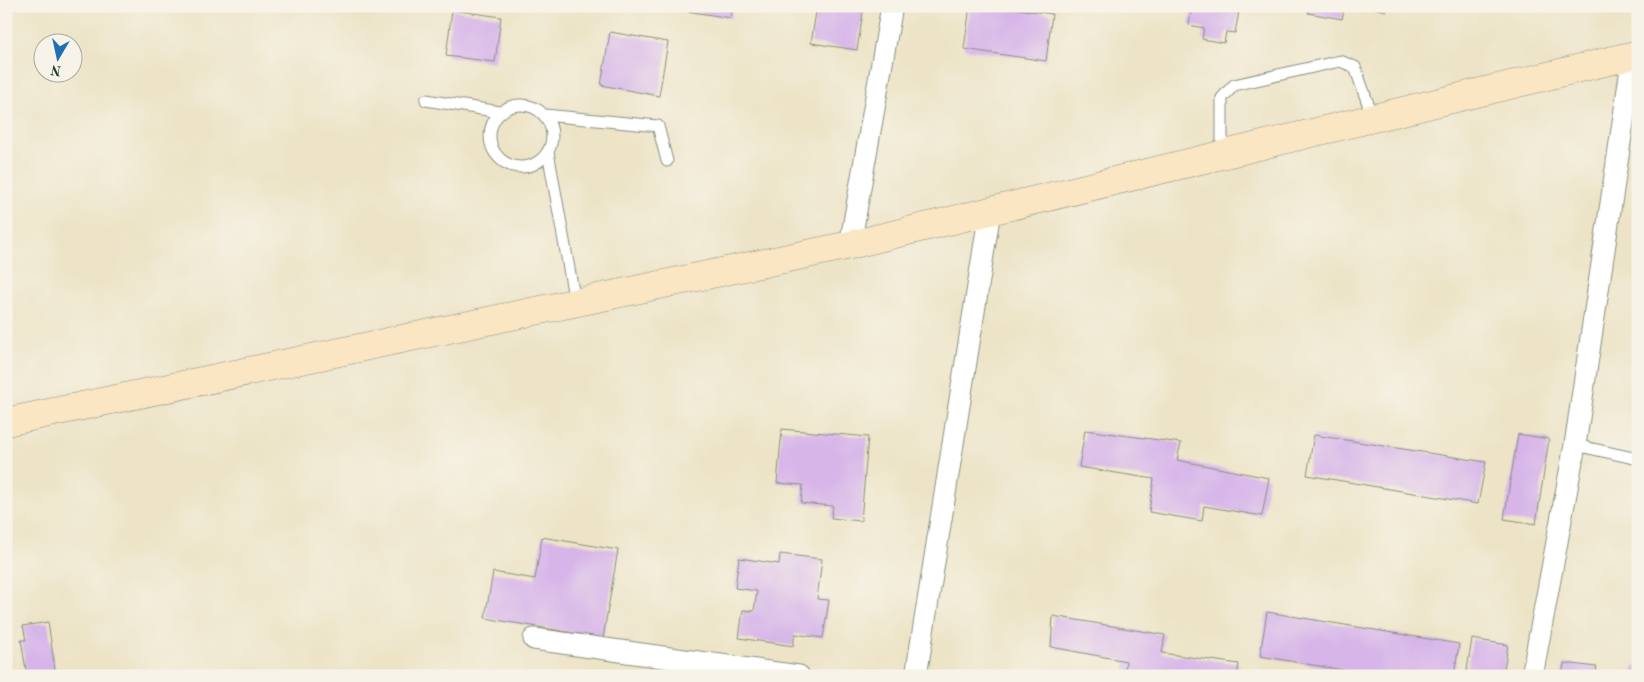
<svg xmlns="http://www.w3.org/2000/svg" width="1644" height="682" font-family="'Old Standard TT',serif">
<rect width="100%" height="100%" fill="#f7f3e8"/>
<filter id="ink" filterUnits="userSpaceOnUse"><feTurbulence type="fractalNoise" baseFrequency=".02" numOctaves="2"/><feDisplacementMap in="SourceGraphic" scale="10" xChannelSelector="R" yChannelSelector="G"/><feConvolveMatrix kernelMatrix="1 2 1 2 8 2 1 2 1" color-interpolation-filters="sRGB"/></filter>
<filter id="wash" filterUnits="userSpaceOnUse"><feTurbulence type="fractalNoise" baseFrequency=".0096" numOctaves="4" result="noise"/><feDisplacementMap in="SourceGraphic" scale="20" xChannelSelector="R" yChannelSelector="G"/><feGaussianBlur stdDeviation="1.12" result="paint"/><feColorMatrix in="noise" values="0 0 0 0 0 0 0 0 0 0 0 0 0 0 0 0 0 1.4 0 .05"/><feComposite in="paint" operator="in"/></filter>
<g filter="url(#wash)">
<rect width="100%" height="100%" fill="#ede4c7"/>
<g id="blocks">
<!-- building -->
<path fill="#d7b5e9" d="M 686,6 L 733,6 L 731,18 L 686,11 Z
M 817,6 L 864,6 L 857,50 L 811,43 Z
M 970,6 L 999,6 L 1052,14 L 1046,61 L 964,49 Z
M 1192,6 L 1240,6 L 1235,33 L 1226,32 L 1224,43 L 1202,39 L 1204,28 L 1189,25 Z
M 1309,6 L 1345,6 L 1342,19 L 1308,13 Z
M 1366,6 L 1387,6 L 1386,11 Z
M 452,10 L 501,17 L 495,62 L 446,56 Z
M 610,32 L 668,42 L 659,96 L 601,85 Z
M 782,429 L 868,437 L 861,521 L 831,518 L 833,506 L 801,503 L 803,485 L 777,483 Z
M 1085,430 L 1181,443 L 1177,460 L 1269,478 L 1262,516 L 1204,506 L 1202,521 L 1149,512 L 1154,479 L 1079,467 Z
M 1518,434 L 1549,439 L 1536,524 L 1504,519 Z
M 1314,435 L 1486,462 L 1478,504 L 1307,475 Z
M 542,537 L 618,550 L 603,638 L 485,618 L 493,572 L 535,579 Z
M 780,554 L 822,559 L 817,599 L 829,600 L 823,638 L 795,634 L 793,646 L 739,638 L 743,610 L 754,611 L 757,591 L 735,588 L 739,558 L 779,564 Z
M 1267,612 L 1459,644 L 1454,676 L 1378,676 L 1260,656 Z
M 1053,616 L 1165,635 L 1162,653 L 1239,664 L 1237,676 L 1124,676 L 1126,661 L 1051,647 Z
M 48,622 L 56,676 L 27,676 L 21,640 L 26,640 L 23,626 Z
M 1472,639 L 1508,645 L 1503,676 L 1466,676 Z
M 1564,663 L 1597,667 L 1595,676 L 1562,676 Z
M 1634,666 L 1638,667 L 1638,676 L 1632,676 Z"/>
</g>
</g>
<g filter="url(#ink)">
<use href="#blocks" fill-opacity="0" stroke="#86907e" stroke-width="1"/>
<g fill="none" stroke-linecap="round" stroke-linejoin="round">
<defs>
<path id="lane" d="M 426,100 L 500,112
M490 136a31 31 0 1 1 62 0a31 31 0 1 1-62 0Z
M 545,115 L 658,126 L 667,161
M 548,152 L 575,302
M 1222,155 L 1222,98 L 1234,85 L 1340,61 L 1355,67 L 1373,118
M 1575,445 L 1638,459"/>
<path id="street" d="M 850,245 L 892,6
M 534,639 L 799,676
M 916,676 L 990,211
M 1532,676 L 1575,445 L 1633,55"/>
<path id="secondary" d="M 6,422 L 850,245 L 1638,54"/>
</defs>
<!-- lane casing -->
<use href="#lane" stroke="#86907e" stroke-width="13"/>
<!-- street casing -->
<use href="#street" stroke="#86907e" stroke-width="23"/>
<!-- secondary casing -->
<use href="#secondary" stroke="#86907e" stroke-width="29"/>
<!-- lane -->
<use href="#lane" stroke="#fff" stroke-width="11"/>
<!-- street -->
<use href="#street" stroke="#fff" stroke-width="21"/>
<!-- secondary -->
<use href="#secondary" stroke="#fbe6c4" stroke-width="28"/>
</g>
</g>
<!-- margin -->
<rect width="1644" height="682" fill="none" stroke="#f7f3e8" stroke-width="25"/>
<!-- north arrow -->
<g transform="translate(58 58) rotate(189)"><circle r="24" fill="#f7f3e8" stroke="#a1aaa0"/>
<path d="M0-4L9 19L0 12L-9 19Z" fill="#1f6fb2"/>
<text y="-8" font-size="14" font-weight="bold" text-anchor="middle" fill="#1f3d34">N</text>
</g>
</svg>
